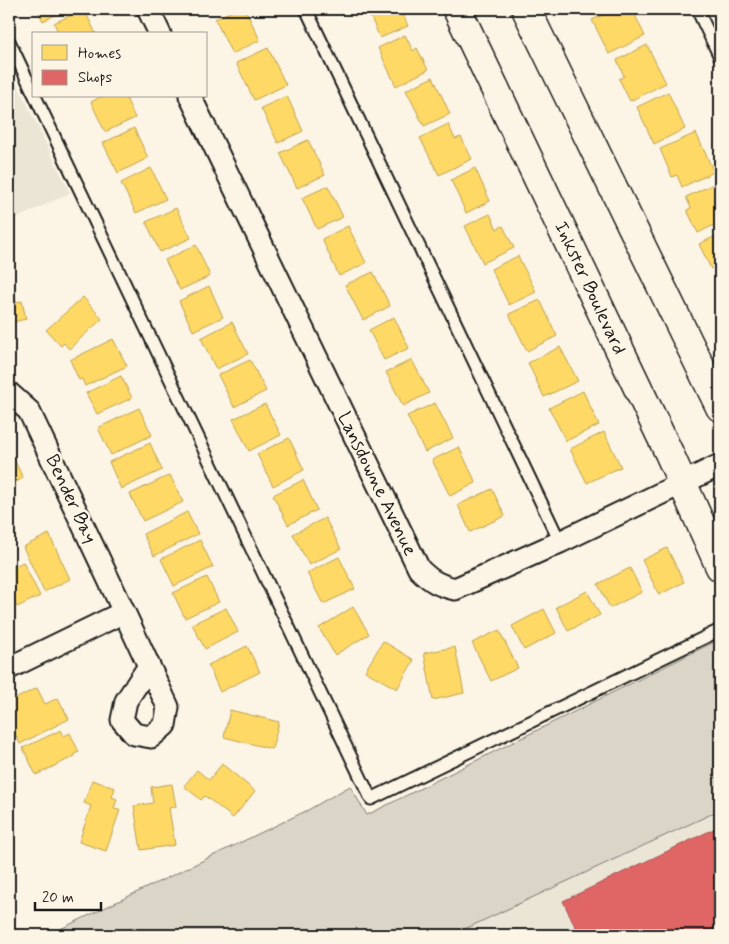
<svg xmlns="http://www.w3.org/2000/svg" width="729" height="944" font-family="Mynerve,sans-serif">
<rect width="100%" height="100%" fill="#fcf5e5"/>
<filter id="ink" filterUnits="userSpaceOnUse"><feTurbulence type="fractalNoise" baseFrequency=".02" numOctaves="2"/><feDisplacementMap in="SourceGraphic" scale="10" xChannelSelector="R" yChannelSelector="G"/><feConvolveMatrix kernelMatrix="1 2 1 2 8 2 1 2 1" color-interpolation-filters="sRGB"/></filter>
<g filter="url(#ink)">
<!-- built -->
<path fill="#ebe5d6" d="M 9,67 L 70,193 L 9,222 Z
M 720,810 L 720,935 L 452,935 Z"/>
<!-- green -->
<path fill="#dbd5c8" stroke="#7c7872" d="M 720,639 L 720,810 L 452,935 L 48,935 L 308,810 L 350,786 L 367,815 Z"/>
<!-- homes -->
<path fill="#ffd966" stroke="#bba050" d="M 37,9 L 68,9 L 43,21 Z
M 84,9 L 96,34 L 59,34 L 54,23 Z
M 236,9 L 245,9 L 260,40 L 232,54 L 215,19 Z
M 367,9 L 400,9 L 408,26 L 380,38 Z
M 615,9 L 632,9 L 645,36 L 609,54 L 592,20 Z
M 405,35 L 413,51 L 417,48 L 428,70 L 396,86 L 378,48 Z
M 647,45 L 666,83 L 630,101 L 619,79 L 624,76 L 617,60 Z
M 268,48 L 286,85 L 254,100 L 236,63 Z
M 433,77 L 450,114 L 424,126 L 406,90 Z
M 668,92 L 685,129 L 654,144 L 637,107 Z
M 102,96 L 125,96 L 135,118 L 105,132 L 91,102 Z
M 287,96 L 303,131 L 278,143 L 261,108 Z
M 448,124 L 455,139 L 461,137 L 472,159 L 439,175 L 420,138 Z
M 134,128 L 148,158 L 118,173 L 103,143 Z
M 696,133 L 714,172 L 682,187 L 677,175 L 672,177 L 660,149 Z
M 308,140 L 325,175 L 297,188 L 280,153 Z
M 151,168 L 166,199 L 136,213 L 121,183 Z
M 475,168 L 490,201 L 466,213 L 451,180 Z
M 716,183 L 720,192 L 720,222 L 698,233 L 687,210 L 691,208 L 686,197 Z
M 328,186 L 343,217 L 317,229 L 302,198 Z
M 176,208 L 191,238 L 160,252 L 146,222 Z
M 490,214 L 497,229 L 503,226 L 514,248 L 483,263 L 465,226 Z
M 348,226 L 366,263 L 339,276 L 322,239 Z
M 720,234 L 720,279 L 714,268 L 711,269 L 699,244 Z
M 196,245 L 210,276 L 180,290 L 165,260 Z
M 518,256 L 536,292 L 509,305 L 491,269 Z
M 9,265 L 16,302 L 22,301 L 26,319 L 9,323 Z
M 373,272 L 390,306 L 363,320 L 345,285 Z
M 209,286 L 223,317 L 193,331 L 179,301 Z
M 83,297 L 102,319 L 69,349 L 64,343 L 61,346 L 46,330 Z
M 540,300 L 557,336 L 527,351 L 509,314 Z
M 394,317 L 409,348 L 384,360 L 369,330 Z
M 232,322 L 248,354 L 216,369 L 201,338 Z
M 113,339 L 127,366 L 85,386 L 82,379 L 79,380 L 70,360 Z
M 560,347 L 578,381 L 544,397 L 528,363 Z
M 250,360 L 266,391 L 234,407 L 218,375 Z
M 412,360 L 429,393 L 403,406 L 386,372 Z
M 121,376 L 132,398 L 97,414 L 86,393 Z
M 583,391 L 599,425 L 566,441 L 549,408 Z
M 435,403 L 453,438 L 425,452 L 407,416 Z
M 265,404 L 281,435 L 249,451 L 233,419 Z
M 139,408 L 152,435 L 111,455 L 98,428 Z
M 604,432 L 621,467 L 587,483 L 570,449 Z
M 289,438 L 304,470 L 273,486 L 257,454 Z
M 150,443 L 162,470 L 121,489 L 109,462 Z
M 459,447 L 476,483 L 450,496 L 432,460 Z
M 9,449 L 23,478 L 9,486 Z
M 170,475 L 183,502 L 143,521 L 130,494 Z
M 303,480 L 317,510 L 288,525 L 273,495 Z
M 492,489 L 505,516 L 470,532 L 458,505 Z
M 187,512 L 198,534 L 154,556 L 143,534 Z
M 325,518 L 341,549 L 309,565 L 293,534 Z
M 49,534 L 70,579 L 44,592 L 23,547 Z
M 200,540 L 213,567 L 174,586 L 161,559 Z
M 667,548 L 684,582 L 659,595 L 642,560 Z
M 339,557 L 355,589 L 323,604 L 307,573 Z
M 23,562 L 40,596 L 17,607 L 9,590 L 9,569 Z
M 630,568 L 642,592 L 610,608 L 598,584 Z
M 207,577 L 219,602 L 185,618 L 173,593 Z
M 587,591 L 600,615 L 568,631 L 556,607 Z
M 353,607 L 369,634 L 335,655 L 319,628 Z
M 226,608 L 238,632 L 205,649 L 192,624 Z
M 544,609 L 556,633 L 524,650 L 512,626 Z
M 499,630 L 518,668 L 491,681 L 472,643 Z
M 383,641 L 414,660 L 397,689 L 365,671 Z
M 247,646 L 260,672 L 220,692 L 208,665 Z
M 455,647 L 464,693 L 433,700 L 424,653 Z
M 37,688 L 45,704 L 58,698 L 69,719 L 20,744 L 9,721 L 9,702 Z
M 230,710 L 279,722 L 272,749 L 224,737 Z
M 61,730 L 64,736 L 70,733 L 79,752 L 74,754 L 75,756 L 36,775 L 23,748 Z
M 222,764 L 255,791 L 233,818 L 205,796 L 201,800 L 184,786 L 197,770 L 209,780 Z
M 92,780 L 115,788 L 112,797 L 117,799 L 114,809 L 120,810 L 106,851 L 79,842 L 91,806 L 84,803 Z
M 172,784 L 176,807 L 169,808 L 175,845 L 141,850 L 134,806 L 153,803 L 151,787 Z"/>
<!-- shops -->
<path fill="#e06666" stroke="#a55050" d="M 720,826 L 720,935 L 579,935 L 563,901 Z"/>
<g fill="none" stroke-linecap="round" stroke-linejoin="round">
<defs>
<path id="service" d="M 306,9 L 560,542
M 697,9 L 720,57
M 9,41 L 34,94
M 35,96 L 371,799 L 720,630"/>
<path id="minor" d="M 148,9 L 160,34
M 190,96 L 419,569 C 431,581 438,585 455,589 L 560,542 L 720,465
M 9,393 L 29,411 L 124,612 L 9,668
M 124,612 L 168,707 L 165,725 L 151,737 L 134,734 L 122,720 L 126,701 L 149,666"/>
<path id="primary" d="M 457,9 L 669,453 L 720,567
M 526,9 L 720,407"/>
</defs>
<!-- service casing -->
<use href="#service" stroke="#1c1c1c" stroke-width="15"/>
<!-- minor casing -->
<use href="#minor" stroke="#1c1c1c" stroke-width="25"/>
<!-- primary casing -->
<use href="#primary" stroke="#1c1c1c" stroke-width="31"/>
<!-- service -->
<use href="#service" stroke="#fcf5e5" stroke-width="11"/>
<!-- minor -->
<use href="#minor" stroke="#fcf5e5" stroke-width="21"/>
<!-- primary -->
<use href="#primary" stroke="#fcf5e5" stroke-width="28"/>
</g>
</g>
<g text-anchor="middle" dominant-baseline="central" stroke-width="5" stroke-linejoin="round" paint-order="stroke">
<!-- street labels -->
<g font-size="19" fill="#1c1c1c" stroke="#fcf5e5">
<text transform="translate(590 288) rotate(65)">Inkster Boulevard</text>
<text transform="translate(377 484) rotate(64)">Lansdowne Avenue</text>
<text transform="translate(71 499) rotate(65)">Bender Bay</text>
</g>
</g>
<!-- margin -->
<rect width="729" height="944" fill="none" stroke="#fcf5e5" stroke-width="30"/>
<rect x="15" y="15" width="699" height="914" fill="none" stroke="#1c1c1c" stroke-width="2" filter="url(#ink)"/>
<!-- legend -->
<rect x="32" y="32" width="175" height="65" fill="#fcf5e5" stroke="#a29e95"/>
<rect x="42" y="45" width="25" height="15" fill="#ffd966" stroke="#a29e95"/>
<text x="78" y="58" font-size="15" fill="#1c1c1c">Homes</text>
<rect x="42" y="70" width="25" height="15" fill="#e06666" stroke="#a29e95"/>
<text x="78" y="82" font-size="15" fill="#1c1c1c">Shops</text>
<!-- scale -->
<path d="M35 902v8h66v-8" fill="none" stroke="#1c1c1c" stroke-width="2.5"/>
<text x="42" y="902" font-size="15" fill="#1c1c1c" stroke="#fcf5e5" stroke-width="4" paint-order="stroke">20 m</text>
</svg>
